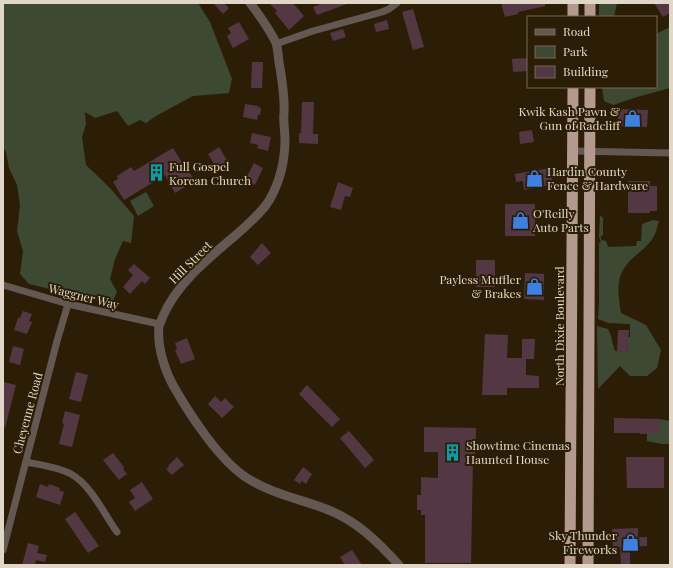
<svg xmlns="http://www.w3.org/2000/svg" width="673" height="568" font-family="'Playfair Display',serif">
<rect width="100%" height="100%" fill="#2c1e06"/>
<!-- green -->
<path fill="#3e4933" d="M 3,3 L 198,3 L 210,22 L 232,79 L 229,93 L 193,96 L 156,116 L 146,123 L 140,120 L 128,126 L 117,111 L 95,118 L 85,112 L 86,124 L 82,137 L 86,165 L 110,188 L 134,216 L 131,243 L 123,241 L 115,259 L 110,279 L 117,292 L 111,304 L 29,284 L 20,274 L 23,251 L 17,231 L 20,205 L 17,185 L 9,168 L 6,152 L 3,147 Z
M 599,3 L 617,3 L 614,17 L 599,17 Z
M 670,27 L 670,88 L 637,97 L 613,105 L 604,101 L 602,87 L 656,87 L 656,34 Z
M 146,192 L 154,206 L 138,216 L 130,201 Z
M 600,215 L 603,218 L 603,235 L 601,236 L 601,240 L 606,241 L 608,247 L 636,246 L 637,241 L 641,241 L 642,224 L 653,220 L 659,221 C 657,226 657,231 654,236 C 650,244 642,250 635,256 C 615,273 617,289 621,313 L 646,325 L 661,350 L 657,368 L 647,376 L 630,376 L 620,366 L 598,389 L 597,326 L 608,329 C 612,336 612,343 615,351 L 627,352 L 628,337 L 630,337 L 630,324 L 608,323 L 598,319 L 599,303 L 599,243 L 601,242 L 599,237 Z
M 660,419 L 670,421 L 670,444 L 662,444 L 647,441 L 647,433 L 660,433 Z"/>
<!-- building -->
<path fill="#533843" d="M 213,3 L 224,3 L 229,8 L 223,14 Z
M 269,3 L 293,3 L 304,16 L 289,30 L 275,13 L 277,11 Z
M 323,3 L 347,3 L 347,4 L 317,15 L 313,7 Z
M 501,3 L 545,3 L 545,6 L 518,12 L 518,14 L 505,17 Z
M 654,3 L 670,3 L 670,13 L 663,17 Z
M 413,9 L 424,47 L 413,50 L 402,12 Z
M 387,20 L 389,29 L 376,32 L 374,24 Z
M 239,22 L 249,39 L 233,48 L 227,36 L 231,33 L 228,28 Z
M 343,29 L 346,37 L 333,41 L 330,33 Z
M 528,58 L 528,71 L 513,72 L 512,59 Z
M 252,62 L 263,62 L 262,88 L 251,88 Z
M 302,102 L 314,102 L 313,134 L 318,134 L 318,144 L 299,143 L 299,133 L 301,133 Z
M 245,104 L 258,106 L 258,107 L 261,108 L 260,115 L 258,115 L 257,120 L 243,117 Z
M 618,109 L 648,110 L 647,127 L 618,126 Z
M 532,130 L 534,142 L 520,144 L 519,132 Z
M 252,133 L 271,137 L 268,151 L 257,148 L 258,145 L 250,143 Z
M 219,147 L 228,162 L 217,169 L 208,154 Z
M 173,148 L 187,171 L 188,170 L 195,181 L 175,193 L 165,175 L 124,200 L 113,182 L 118,179 L 117,176 L 131,167 L 134,171 Z
M 254,163 L 263,168 L 255,185 L 245,180 Z
M 550,168 L 553,184 L 524,190 L 523,181 L 516,182 L 515,174 Z
M 628,181 L 650,181 L 650,186 L 657,186 L 657,211 L 650,211 L 650,213 L 628,213 Z
M 338,182 L 353,188 L 350,197 L 345,196 L 341,210 L 330,207 Z
M 505,204 L 535,204 L 535,236 L 505,236 Z
M 262,243 L 271,253 L 258,265 L 250,257 Z
M 476,260 L 495,260 L 495,287 L 476,287 Z
M 134,264 L 150,278 L 145,284 L 142,281 L 130,294 L 123,287 L 133,275 L 128,270 Z
M 525,273 L 544,274 L 544,300 L 524,299 Z
M 23,311 L 32,314 L 29,321 L 32,322 L 27,334 L 14,330 L 18,318 L 20,318 Z
M 618,330 L 629,330 L 627,352 L 617,352 Z
M 485,334 L 508,335 L 507,358 L 522,358 L 522,339 L 535,339 L 534,359 L 526,359 L 526,375 L 539,376 L 539,388 L 507,388 L 507,395 L 482,395 Z
M 187,338 L 195,359 L 181,364 L 175,350 L 177,349 L 175,343 Z
M 13,346 L 24,349 L 20,365 L 9,362 Z
M 76,372 L 88,375 L 81,402 L 69,399 Z
M 4,382 L 16,385 L 5,428 L 3,427 Z
M 307,385 L 340,419 L 332,427 L 299,394 Z
M 215,396 L 221,402 L 225,398 L 234,407 L 222,418 L 208,404 Z
M 65,411 L 80,415 L 72,447 L 59,444 L 64,424 L 62,423 Z
M 614,418 L 660,419 L 660,433 L 640,434 L 640,433 L 614,433 Z
M 424,427 L 476,428 L 475,458 L 473,458 L 471,563 L 425,563 L 425,515 L 421,515 L 421,510 L 417,510 L 417,495 L 421,495 L 421,477 L 438,478 L 438,452 L 424,452 Z
M 349,431 L 374,460 L 365,468 L 340,438 Z
M 113,453 L 124,467 L 123,469 L 127,474 L 119,480 L 103,460 Z
M 177,457 L 184,465 L 172,475 L 166,469 L 169,467 L 168,466 Z
M 626,457 L 664,457 L 664,488 L 627,488 Z
M 303,467 L 312,474 L 306,484 L 302,481 L 300,484 L 294,480 Z
M 142,482 L 153,499 L 135,511 L 129,502 L 135,498 L 130,490 Z
M 40,484 L 48,487 L 49,484 L 60,488 L 59,490 L 64,492 L 60,505 L 36,497 Z
M 75,512 L 99,546 L 88,553 L 65,519 Z
M 638,528 L 638,537 L 647,537 L 647,546 L 630,547 L 630,565 L 621,565 L 620,547 L 613,547 L 612,529 Z
M 28,543 L 39,546 L 37,553 L 47,555 L 45,562 L 36,560 L 35,565 L 22,565 Z
M 352,550 L 362,565 L 345,565 L 340,557 Z"/>
<g fill="none" stroke-linecap="round" stroke-linejoin="round">
<!-- minor -->
<path stroke="#645852" stroke-width="7" d="M 276,44 L 313,31 L 382,12 L 389,9 L 397,3
M 573,151 L 670,153
M 3,285 L 68,304 L 159,324
M 26,462 C 41,465 58,467 71,474 C 91,485 104,514 117,532
M 3,550 L 57,341 L 68,304"/>
<!-- tertiary -->
<path stroke="#645852" stroke-width="9" d="M 250,3 C 258,13 271,32 276,43 C 278,49 278,56 279,62 C 282,79 285,96 284,113 C 283,122 285,130 285,139 C 285,160 280,181 270,199 C 262,213 249,223 237,234 C 209,258 178,282 163,316 C 162,319 160,323 159,326 C 157,346 164,369 174,387 C 190,415 220,461 247,478 C 272,494 300,499 326,509 C 356,520 378,542 399,565"/>
<!-- trunk -->
<path stroke="#b4998e" stroke-width="11" d="M 590,3 L 590,17
M 573,17 L 573,3
M 570,565 L 573,87
M 588,565 L 590,87"/>
</g>
<!-- icons -->
<defs>
<symbol id="shop-bare" viewBox="-9 -9 18 18"><path d="M-5-2.5h2.3a2.7 3.5 0 0 1 5.4 0H5L5.5 6h-11ZM-1.5-2.5h3a1.5 2.3 0 0 0-3 0Z" fill="#3f7fe0" stroke="#2c1e06" stroke-width="2.5" paint-order="stroke"/></symbol>
<symbol id="building-bare" viewBox="-9 -9 18 18"><path d="M-4-6H4V6H1V3H-1V6H-4ZM-2.5-4.3h1.7v1.8h-1.7ZM.8-4.3h1.7v1.8H.8ZM-2.5-1h1.7V.8h-1.7ZM.8-1h1.7V.8H.8Z" fill="#0f9aa8" stroke="#2c1e06" stroke-width="2.5" paint-order="stroke"/></symbol>
</defs>
<g fill-rule="evenodd">
<use href="#shop-bare" x="620" y="106" width="25" height="25"/>
<use href="#building-bare" x="144" y="160" width="25" height="25"/>
<use href="#shop-bare" x="522" y="166" width="25" height="25"/>
<use href="#shop-bare" x="508" y="208" width="25" height="25"/>
<use href="#shop-bare" x="522" y="274" width="25" height="25"/>
<use href="#building-bare" x="440" y="440" width="25" height="25"/>
<use href="#shop-bare" x="618" y="530" width="25" height="25"/>
</g>
<g text-anchor="middle" dominant-baseline="central" stroke-width="4" stroke-linejoin="round" paint-order="stroke">
<!-- poi labels -->
<g font-size="12" fill="#e0d7c9" stroke="#2c1e06" text-anchor="start">
<text x="620" y="111" text-anchor="end">Kwik Kash Pawn &amp;<tspan x="620" dy="14">Gun of Radcliff</tspan></text>
<text x="169" y="166">Full Gospel<tspan x="169" dy="14">Korean Church</tspan></text>
<text x="547" y="171">Hardin County<tspan x="547" dy="14">Fence &amp; Hardware</tspan></text>
<text x="533" y="213">O'Reilly<tspan x="533" dy="14">Auto Parts</tspan></text>
<text x="521" y="279" text-anchor="end">Payless Muffler<tspan x="521" dy="14">&amp; Brakes</tspan></text>
<text x="466" y="445">Showtime Cinemas<tspan x="466" dy="14">Haunted House</tspan></text>
<text x="617" y="535" text-anchor="end">Sky Thunder<tspan x="617" dy="14">Fireworks</tspan></text>
</g>
<!-- street labels -->
<g font-size="12" fill="#e0d7c9" stroke="#2c1e06">
<text transform="translate(190 262) rotate(-45)">Hill Street</text>
<text transform="translate(84 296) rotate(14)">Waggner Way</text>
<text transform="translate(559 326) rotate(-90)">North Dixie Boulevard</text>
<text transform="translate(27 413) rotate(-75)">Cheyenne Road</text>
</g>
</g>
<!-- border -->
<rect width="673" height="568" fill="none" stroke="#e0d7c9" stroke-width="8"/>
<!-- legend -->
<rect x="527" y="16" width="130" height="72" fill="#2c1e06" stroke="#746854"/>
<rect x="535" y="29" width="20" height="6" fill="#645852" stroke="#746854"/>
<text x="563" y="36" font-size="12" fill="#e0d7c9">Road</text>
<rect x="535" y="46" width="20" height="12" fill="#3e4933" stroke="#746854"/>
<text x="563" y="56" font-size="12" fill="#e0d7c9">Park</text>
<rect x="535" y="66" width="20" height="12" fill="#533843" stroke="#746854"/>
<text x="563" y="76" font-size="12" fill="#e0d7c9">Building</text>
</svg>
